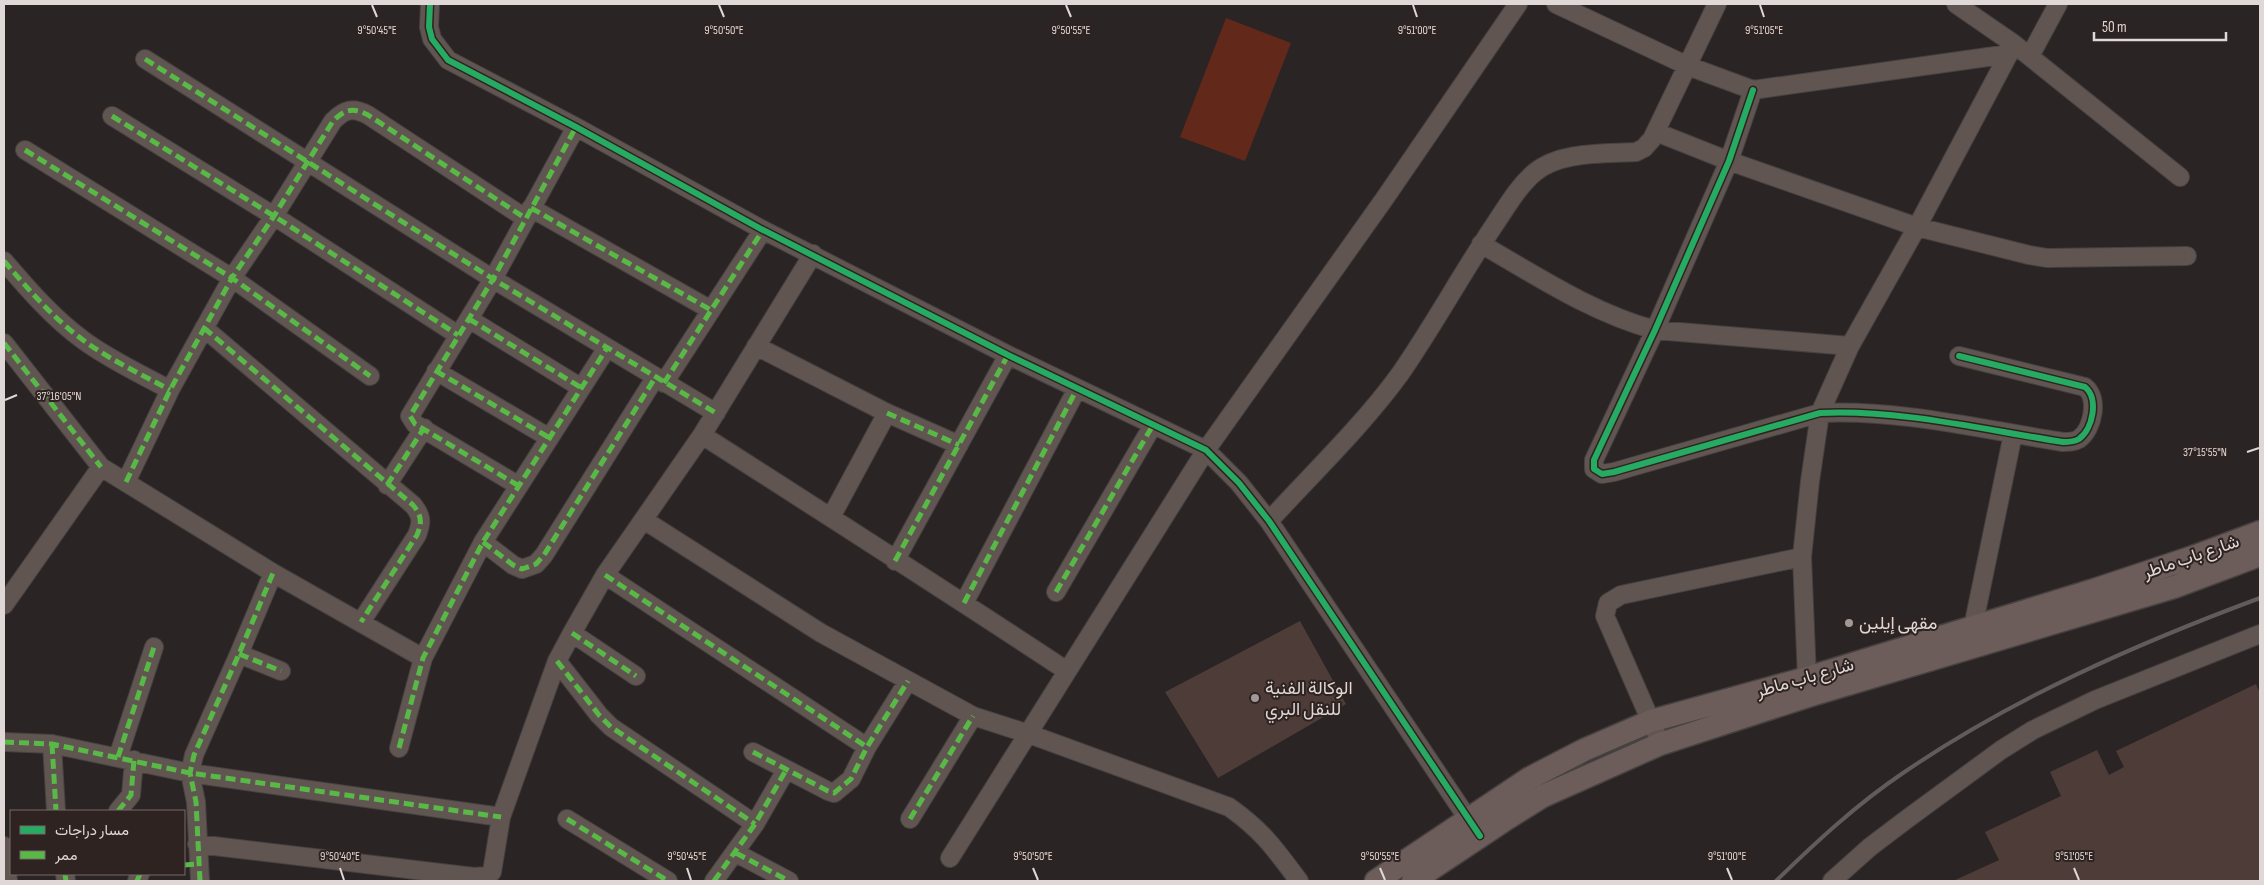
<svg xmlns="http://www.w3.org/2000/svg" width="2264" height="885" font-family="'Sofia Sans Condensed',Vazirmatn,sans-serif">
<rect width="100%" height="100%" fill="#2a2524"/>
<!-- green -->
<path fill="#62281a" d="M 1226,18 L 1291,43 L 1245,161 L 1180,137 Z"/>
<!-- building -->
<path fill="#4d3c38" d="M 1300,621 L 1346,704 L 1218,778 L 1165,692 Z
M 2256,684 L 2260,693 L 2260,881 L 1953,881 L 1999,860 L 1985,832 L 2061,796 L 2050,772 L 2097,750 L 2109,775 L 2124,767 L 2116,751 Z"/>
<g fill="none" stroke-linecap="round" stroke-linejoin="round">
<defs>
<path id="minor" d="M 430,4 L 429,27 L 432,39 L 448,60 L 576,127 L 763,230 L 1008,355 L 1206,450 L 1239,483 L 1269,521 L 1474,828
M 1556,4 L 1688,66 L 1753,90 L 2009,54
M 1956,4 L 2014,44 L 2180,177
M 2030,56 L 2058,4
M 145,59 L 493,279 L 716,413
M 1753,90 L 1729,161 L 1655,330 L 1594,460 L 1594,469 L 1602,474 L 1614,472 L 1820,413 C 1899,409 1985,430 2063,442 C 2069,442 2074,442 2079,439 C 2093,429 2099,398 2085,387 L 1959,356
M 112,116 L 274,216 L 458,335
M 1656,132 L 1729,161 L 1917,227 L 2029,255 L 2047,258 L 2187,256
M 25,150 L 232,278 L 370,376
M 531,208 L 711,310
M 1481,244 C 1537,276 1592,313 1655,330 L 1850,346
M 4,261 C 28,289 53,318 83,340 C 110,360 141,374 170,390
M 469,319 L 580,387
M 204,328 L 413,505 C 422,516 422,522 417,535 L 361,622
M 4,343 L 101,467 L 273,573 L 423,658
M 756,346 L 887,413 L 959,445
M 436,371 L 548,437
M 664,383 L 763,230
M 702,435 C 824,513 946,591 1067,671
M 126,482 L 170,390 L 232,278 L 274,216 L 333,121 C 345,109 353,107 368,115 L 525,218
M 387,485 L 424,428
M 519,486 L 415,424 L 410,416 L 493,279 L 576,127
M 831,517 L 887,413
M 644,520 L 821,633 L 973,716 L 1029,734 L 1229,807 C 1263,831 1275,849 1299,881
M 1269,521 C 1312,474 1363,425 1400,374 C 1434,325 1462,273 1495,224 C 1507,206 1518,187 1534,173 C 1560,151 1604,154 1636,152 L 1644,148 L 1652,139 L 1717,4
M 483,542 L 513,565 L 522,569 L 536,564 L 544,555 L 655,378
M 895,561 L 1008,355
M 605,575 L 867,747
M 1056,592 L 1153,425
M 964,603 L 1077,389
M 4,605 L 101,467
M 1973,627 L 2013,434
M 572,633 L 636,676
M 239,654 L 281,671
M 557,661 L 599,715 L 611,727 L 755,824
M 1810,689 L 1807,678 L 1802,557 L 1810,481 L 1820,413 L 1850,346 L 1917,227 L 2014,44
M 1656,733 L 1605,616 L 1608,603 L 1621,595 L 1802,557
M 4,742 L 52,744 L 190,773 L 501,817
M 52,744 L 56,811
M 399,748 L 423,658 L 483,542 L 607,348
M 753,752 L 828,791 L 834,793 L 851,779 L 867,747 L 908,681
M 118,757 L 154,647
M 118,811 L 131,795 L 134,760
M 567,819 L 668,881
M 910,819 L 973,716
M 197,844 L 474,877 L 488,876 L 492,872 L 501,817 L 557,661 L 572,633 L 605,575 L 702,435 L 813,254
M 4,846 L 8,881
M 736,853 L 789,881
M 950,858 L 1206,450 L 1385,198 L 1518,4
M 65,874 L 66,881
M 137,881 L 140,874
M 200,881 L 196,802 L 190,773 L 194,755 L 239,654 L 273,573
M 714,881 L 755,824 L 786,770
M 1832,881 L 1870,847 L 1907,819 L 2001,750 L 2033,730 L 2095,700 L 2260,634"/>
<path id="major" d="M 1376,881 L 1530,778 L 1584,750 L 1651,721 L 1807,678 L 2094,590 L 2193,557 L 2260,532
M 1413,881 L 1503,821 L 1543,796 L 1660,744 L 1811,695 L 2174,587 L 2260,555"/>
</defs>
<!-- minor casing -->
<use href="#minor" stroke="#464241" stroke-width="20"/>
<!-- major casing -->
<use href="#major" stroke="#464241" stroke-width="25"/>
<!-- minor -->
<use href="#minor" stroke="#615552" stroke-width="18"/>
<!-- major -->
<use href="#major" stroke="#6d5d5a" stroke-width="22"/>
<!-- rail -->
<path stroke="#625b5a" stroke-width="4" d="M 1776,881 C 1816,842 1857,804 1903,773 C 2013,698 2136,644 2260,598"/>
<!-- quiet -->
<path stroke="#58b947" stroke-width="5" stroke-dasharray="10 5" stroke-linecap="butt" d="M 145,59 L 493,279 L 716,413
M 112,116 L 274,216 L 458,335
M 25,150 L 232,278 L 370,376
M 531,208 L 711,310
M 4,261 C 28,289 53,318 83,340 C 110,360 141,374 170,390
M 469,319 L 580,387
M 204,328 L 413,505 C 422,516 422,522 417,535 L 361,622
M 4,343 L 101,467
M 436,371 L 548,437
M 664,383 L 763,230
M 887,413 L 959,445
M 126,482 L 170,390 L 232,278 L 274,216 L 333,121 C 345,109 353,107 368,115 L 525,218
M 387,485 L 424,428
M 519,486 L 415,424 L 410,416 L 493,279 L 576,127
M 483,542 L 513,565 L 522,569 L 536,564 L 544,555 L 655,378
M 895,561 L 1008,355
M 605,575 L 867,747
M 1056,592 L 1153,425
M 964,603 L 1077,389
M 572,633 L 636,676
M 239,654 L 281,671
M 557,661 L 599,715 L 611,727 L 755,824
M 4,742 L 52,744 L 190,773 L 501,817
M 52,744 L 56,811
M 399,748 L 423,658 L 483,542 L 607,348
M 753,752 L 828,791 L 834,793 L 851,779 L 867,747 L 908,681
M 118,757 L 154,647
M 118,811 L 131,795 L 134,760
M 567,819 L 668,881
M 910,819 L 973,716
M 736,853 L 789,881
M 4,856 L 5,856
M 184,865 L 198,864
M 65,874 L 66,881
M 137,881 L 140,874
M 200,881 L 196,802 L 190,773 L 194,755 L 239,654 L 273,573
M 714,881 L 755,824 L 786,770"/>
<defs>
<path id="cycleway" d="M 430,4 L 429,27 L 432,39 L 448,60 L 576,127 L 763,230 L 1008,355 L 1206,450 L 1239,483 L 1269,521 L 1480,836
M 1753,90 L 1729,161 L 1655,330 L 1594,460 L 1594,469 L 1602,474 L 1614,472 L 1820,413 C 1899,409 1985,430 2063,442 C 2069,442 2074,442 2079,439 C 2093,429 2099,398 2085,387 L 1959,356"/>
</defs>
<!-- cycleway casing -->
<use href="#cycleway" stroke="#2e2320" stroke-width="9"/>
<!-- cycleway -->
<use href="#cycleway" stroke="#26ab63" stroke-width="6"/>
</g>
<!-- ticks -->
<path fill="none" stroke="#dfd8d6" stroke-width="2" d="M 372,5 L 377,17M 719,5 L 724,17M 1066,5 L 1071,17M 1413,5 L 1417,17M 1760,5 L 1764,17M 5,400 L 17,395M 2247,452 L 2259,448M 340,868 L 344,880M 687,868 L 691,880M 1033,868 L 1038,880M 1380,868 L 1385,880M 1727,868 L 1732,880M 2074,868 L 2079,880"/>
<!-- markers -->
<g fill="#a09998" stroke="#2e2320" stroke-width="2">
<circle cx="1849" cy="623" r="5"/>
<circle cx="1255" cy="698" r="5"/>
</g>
<g text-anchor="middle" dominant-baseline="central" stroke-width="4" stroke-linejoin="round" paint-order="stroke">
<!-- street labels -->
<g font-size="18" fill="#dfd8d6" stroke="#2e2320">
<text transform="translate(2191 557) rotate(-19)">شارع باب ماطر</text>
<text transform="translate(1805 678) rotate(-16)">شارع باب ماطر</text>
</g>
<!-- poi labels -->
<g font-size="18" fill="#dfd8d6" stroke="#2e2320" text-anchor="start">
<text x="1859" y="623">مقهى إيلين</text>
<text x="1265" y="688">الوكالة الفنية<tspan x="1265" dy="21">للنقل البري</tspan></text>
</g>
</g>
<g font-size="12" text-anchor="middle" fill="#dfd8d6" stroke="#2e2320" stroke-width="4" stroke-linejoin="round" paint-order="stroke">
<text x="377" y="34">9°50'45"E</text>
<text x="724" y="34">9°50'50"E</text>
<text x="1071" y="34">9°50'55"E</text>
<text x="1417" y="34">9°51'00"E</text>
<text x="1764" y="34">9°51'05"E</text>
<text x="59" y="400">37°16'05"N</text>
<text x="2205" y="456">37°15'55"N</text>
<text x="340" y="860">9°50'40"E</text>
<text x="687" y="860">9°50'45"E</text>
<text x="1033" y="860">9°50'50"E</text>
<text x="1380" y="860">9°50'55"E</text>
<text x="1727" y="860">9°51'00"E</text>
<text x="2074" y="860">9°51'05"E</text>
</g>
<!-- border -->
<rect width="2264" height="885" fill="none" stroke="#dfd8d6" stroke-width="10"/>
<!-- legend -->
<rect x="10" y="810" width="175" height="65" fill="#2e2320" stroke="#756b69"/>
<rect x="20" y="826" width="25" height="8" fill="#26ab63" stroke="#756b69"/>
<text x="55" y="835" font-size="15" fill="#dfd8d6">مسار دراجات</text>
<rect x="20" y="851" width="25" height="8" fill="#58b947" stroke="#756b69"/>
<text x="55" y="860" font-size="15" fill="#dfd8d6">ممر</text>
<!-- scale -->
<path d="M2094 32v8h132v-8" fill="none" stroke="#dfd8d6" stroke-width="2.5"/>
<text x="2102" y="32" font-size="15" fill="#dfd8d6" stroke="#2e2320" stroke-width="4" paint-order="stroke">50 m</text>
</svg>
